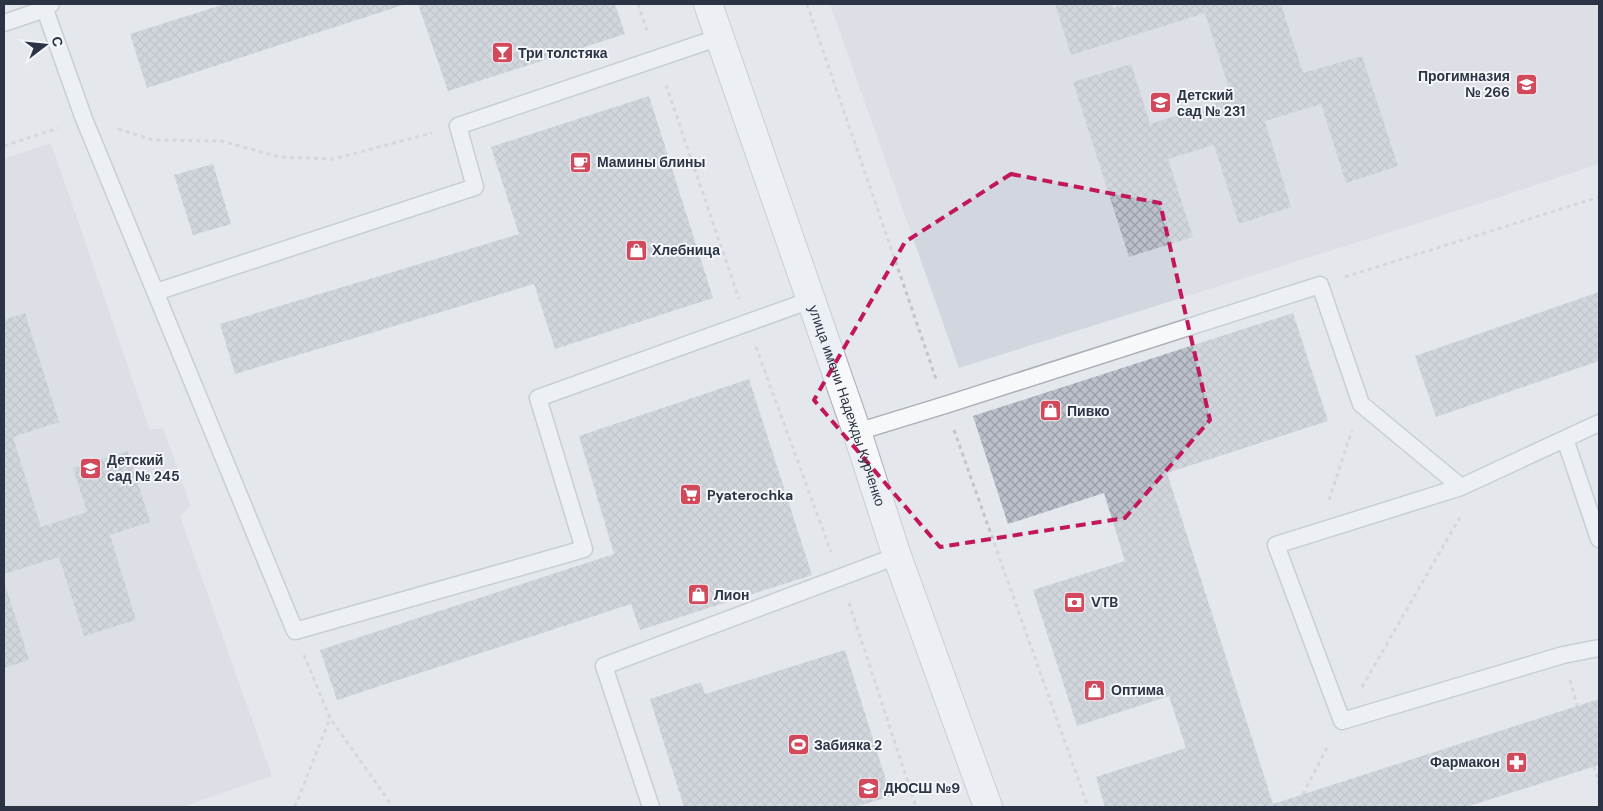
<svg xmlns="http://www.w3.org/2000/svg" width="1603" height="811" font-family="'DM Sans',sans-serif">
<defs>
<pattern id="building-cross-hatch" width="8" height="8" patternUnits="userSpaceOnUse" patternTransform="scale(1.25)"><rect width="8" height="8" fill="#bbc0ca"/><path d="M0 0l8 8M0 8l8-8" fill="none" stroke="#989da6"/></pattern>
</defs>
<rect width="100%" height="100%" fill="#e4e7ec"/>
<!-- built -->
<path fill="#d2d6de" d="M 830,4 L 1599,4 L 1599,164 L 1488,201 L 959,368 Z
M 51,143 L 150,430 L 163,428 L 191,506 L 180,516 L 272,776 L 182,807 L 4,807 L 4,159 Z"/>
<!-- building -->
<path fill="url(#building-cross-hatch)" d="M 225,4 L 406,4 L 147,88 L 130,34 Z
M 418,4 L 615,4 L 625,34 L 448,91 Z
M 1055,4 L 1111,4 L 1113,8 L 1126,4 L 1281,4 L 1303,73 L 1362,56 L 1398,166 L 1346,183 L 1321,104 L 1265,121 L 1291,207 L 1239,224 L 1214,145 L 1168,159 L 1193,237 L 1129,257 L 1073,82 L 1131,64 L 1150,124 L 1232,98 L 1205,13 L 1071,55 Z
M 649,96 L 713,298 L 555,349 L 534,284 L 235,374 L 220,324 L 519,234 L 491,147 Z
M 213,164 L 231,224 L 193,235 L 174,175 Z
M 1599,292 L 1599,361 L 1436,417 L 1415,356 Z
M 25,313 L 59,422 L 13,437 L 41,527 L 87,512 L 73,468 L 128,451 L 150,522 L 110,535 L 136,620 L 84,636 L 59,557 L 4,574 L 4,320 Z
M 1293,313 L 1328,421 L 1167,473 L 1273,804 L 1599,699 L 1599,765 L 1466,807 L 1105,807 L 1096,777 L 1186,748 L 1169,696 L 1077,726 L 1033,590 L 1125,561 L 1104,493 L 1008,524 L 973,416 Z
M 749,379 L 812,575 L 640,630 L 631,604 L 337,700 L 320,650 L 614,554 L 579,436 Z
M 4,581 L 29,660 L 4,668 Z
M 845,650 L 891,796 L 855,807 L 684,807 L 650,699 L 701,682 L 705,694 Z"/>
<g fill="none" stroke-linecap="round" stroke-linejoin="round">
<defs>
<path id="service" d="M 43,4 L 84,119 L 295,631 L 584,549 L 538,398 L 811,300
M 4,23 L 45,9 L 51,4
M 156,292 L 475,187 L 458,126 L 720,37
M 1599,423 L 1461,487 L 1276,545 L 1342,721 L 1563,655 L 1599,648
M 857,432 L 945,405 L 1320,285 L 1361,404 L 1461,487
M 1565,439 L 1599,539
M 651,807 L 604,666 L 897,556"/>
<g id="minor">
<path id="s1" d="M 708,4 L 857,432 L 897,556 L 988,807"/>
</g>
</defs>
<!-- service casing -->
<use href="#service" stroke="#a9aeb7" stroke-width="19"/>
<!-- minor casing -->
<use href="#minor" stroke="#a9aeb7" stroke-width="30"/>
<!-- path -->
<path stroke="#c2c5cb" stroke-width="3" stroke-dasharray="4 4" stroke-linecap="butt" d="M 638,4 L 648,34
M 807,4 L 936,379
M 666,85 L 739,299
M 118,129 L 153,140 L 222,141 L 279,157 L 333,159 L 432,133
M 4,146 L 58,128
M 1345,277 L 1599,197
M 756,347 L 831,552
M 954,430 L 1088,807
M 1329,500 L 1352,430
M 849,603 L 916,807
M 304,655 L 330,718 L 393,807
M 1570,680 L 1577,706
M 1362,687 L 1460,517
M 1594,766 L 1599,784
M 1303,794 L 1329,744
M 295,807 L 330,718"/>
<!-- service -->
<use href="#service" stroke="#f7f8fa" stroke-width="16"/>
<!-- minor -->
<use href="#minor" stroke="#f7f8fa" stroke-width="28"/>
</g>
<!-- marked area -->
<path d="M0 0H1603V811H0ZM 1011,174 L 1160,203 L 1210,420 L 1125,518 L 940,547 L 814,400 L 905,242 Z" fill="#e4e7ec" fill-opacity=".55" fill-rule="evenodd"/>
<path fill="none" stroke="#c2185b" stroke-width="4" stroke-dasharray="10 6" stroke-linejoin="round" d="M 1011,174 L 1160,203 L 1210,420 L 1125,518 L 940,547 L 814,400 L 905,242 Z"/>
<!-- icons -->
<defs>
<symbol id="bar-square" viewBox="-11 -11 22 22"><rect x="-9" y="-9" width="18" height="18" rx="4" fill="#d1495b" stroke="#f4f6f9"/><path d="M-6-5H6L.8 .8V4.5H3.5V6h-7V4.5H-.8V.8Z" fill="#fff"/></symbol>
<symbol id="school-square" viewBox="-11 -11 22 22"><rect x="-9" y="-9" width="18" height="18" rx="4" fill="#d1495b" stroke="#f4f6f9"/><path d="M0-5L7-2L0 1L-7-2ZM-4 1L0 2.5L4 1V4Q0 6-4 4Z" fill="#fff"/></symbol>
<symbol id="cafe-square" viewBox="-11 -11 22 22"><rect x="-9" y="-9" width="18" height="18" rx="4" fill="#d1495b" stroke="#f4f6f9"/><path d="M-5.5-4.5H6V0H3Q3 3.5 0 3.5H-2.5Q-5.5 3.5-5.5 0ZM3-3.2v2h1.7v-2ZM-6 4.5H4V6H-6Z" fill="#fff"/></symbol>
<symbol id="shop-square" viewBox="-11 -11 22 22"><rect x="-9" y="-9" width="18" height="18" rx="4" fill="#d1495b" stroke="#f4f6f9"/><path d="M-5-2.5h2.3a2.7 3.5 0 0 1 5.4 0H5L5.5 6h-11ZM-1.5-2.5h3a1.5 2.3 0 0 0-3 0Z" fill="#fff"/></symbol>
<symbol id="supermarket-square" viewBox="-11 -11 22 22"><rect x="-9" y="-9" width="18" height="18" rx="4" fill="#d1495b" stroke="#f4f6f9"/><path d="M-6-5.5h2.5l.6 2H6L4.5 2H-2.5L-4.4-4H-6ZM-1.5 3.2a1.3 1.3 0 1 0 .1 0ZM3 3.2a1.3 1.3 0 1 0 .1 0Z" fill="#fff"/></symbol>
<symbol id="bank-square" viewBox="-11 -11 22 22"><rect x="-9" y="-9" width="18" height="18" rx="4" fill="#d1495b" stroke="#f4f6f9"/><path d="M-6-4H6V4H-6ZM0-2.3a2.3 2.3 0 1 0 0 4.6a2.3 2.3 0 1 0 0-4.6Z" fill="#fff"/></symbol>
<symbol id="stadium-square" viewBox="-11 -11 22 22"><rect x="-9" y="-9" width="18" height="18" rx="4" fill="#d1495b" stroke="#f4f6f9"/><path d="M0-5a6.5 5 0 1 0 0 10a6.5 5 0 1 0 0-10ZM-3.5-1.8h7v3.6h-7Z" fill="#fff"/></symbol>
<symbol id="pharmacy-square" viewBox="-11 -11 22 22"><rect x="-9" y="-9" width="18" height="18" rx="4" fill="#d1495b" stroke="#f4f6f9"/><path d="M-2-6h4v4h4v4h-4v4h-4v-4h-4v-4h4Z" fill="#fff"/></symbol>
</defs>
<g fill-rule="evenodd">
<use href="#bar-square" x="490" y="40" width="25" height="25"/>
<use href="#school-square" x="1514" y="72" width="25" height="25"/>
<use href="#school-square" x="1148" y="90" width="25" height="25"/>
<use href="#cafe-square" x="568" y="150" width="25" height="25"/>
<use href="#shop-square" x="624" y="238" width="25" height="25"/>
<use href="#shop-square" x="1038" y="398" width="25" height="25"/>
<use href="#school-square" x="78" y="456" width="25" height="25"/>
<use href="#supermarket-square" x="678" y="482" width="25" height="25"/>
<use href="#shop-square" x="686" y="582" width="25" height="25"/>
<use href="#bank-square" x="1062" y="590" width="25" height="25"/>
<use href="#shop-square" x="1082" y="678" width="25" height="25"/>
<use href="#stadium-square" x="786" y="732" width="25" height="25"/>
<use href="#pharmacy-square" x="1504" y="750" width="25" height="25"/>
<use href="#school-square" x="856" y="776" width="25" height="25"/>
</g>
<g text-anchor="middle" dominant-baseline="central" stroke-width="4" stroke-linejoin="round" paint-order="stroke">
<!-- poi labels -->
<g font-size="14" font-weight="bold" fill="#2b3445" stroke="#f4f6f9" text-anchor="start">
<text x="518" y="53">Три толстяка</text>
<text x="1510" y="76" text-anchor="end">Прогимназия<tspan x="1510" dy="16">№ 266</tspan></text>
<text x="1177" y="95">Детский<tspan x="1177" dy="16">сад № 231</tspan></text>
<text x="597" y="162">Мамины блины</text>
<text x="652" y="250">Хлебница</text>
<text x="1067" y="411">Пивко</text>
<text x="107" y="460">Детский<tspan x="107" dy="16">сад № 245</tspan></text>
<text x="707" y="495">Pyaterochka</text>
<text x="714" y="595">Лион</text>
<text x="1091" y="602">VTB</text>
<text x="1111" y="690">Оптима</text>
<text x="814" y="745">Забияка 2</text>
<text x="1500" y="762" text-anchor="end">Фармакон</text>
<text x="884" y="788">ДЮСШ №9</text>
</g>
<!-- street labels -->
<g font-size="14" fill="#2b3445" stroke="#f4f6f9">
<text stroke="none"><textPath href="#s1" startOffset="425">улица имени Надежды Курченко</textPath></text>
</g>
</g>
<!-- border -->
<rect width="1603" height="811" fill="none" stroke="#2b3445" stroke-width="10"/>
<!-- north arrow -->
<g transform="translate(45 45) rotate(74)" stroke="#f4f6f9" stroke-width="4" paint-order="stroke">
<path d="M0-4L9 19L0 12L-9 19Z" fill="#2b3445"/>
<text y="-8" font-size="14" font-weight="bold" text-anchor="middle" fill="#2b3445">С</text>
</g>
</svg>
